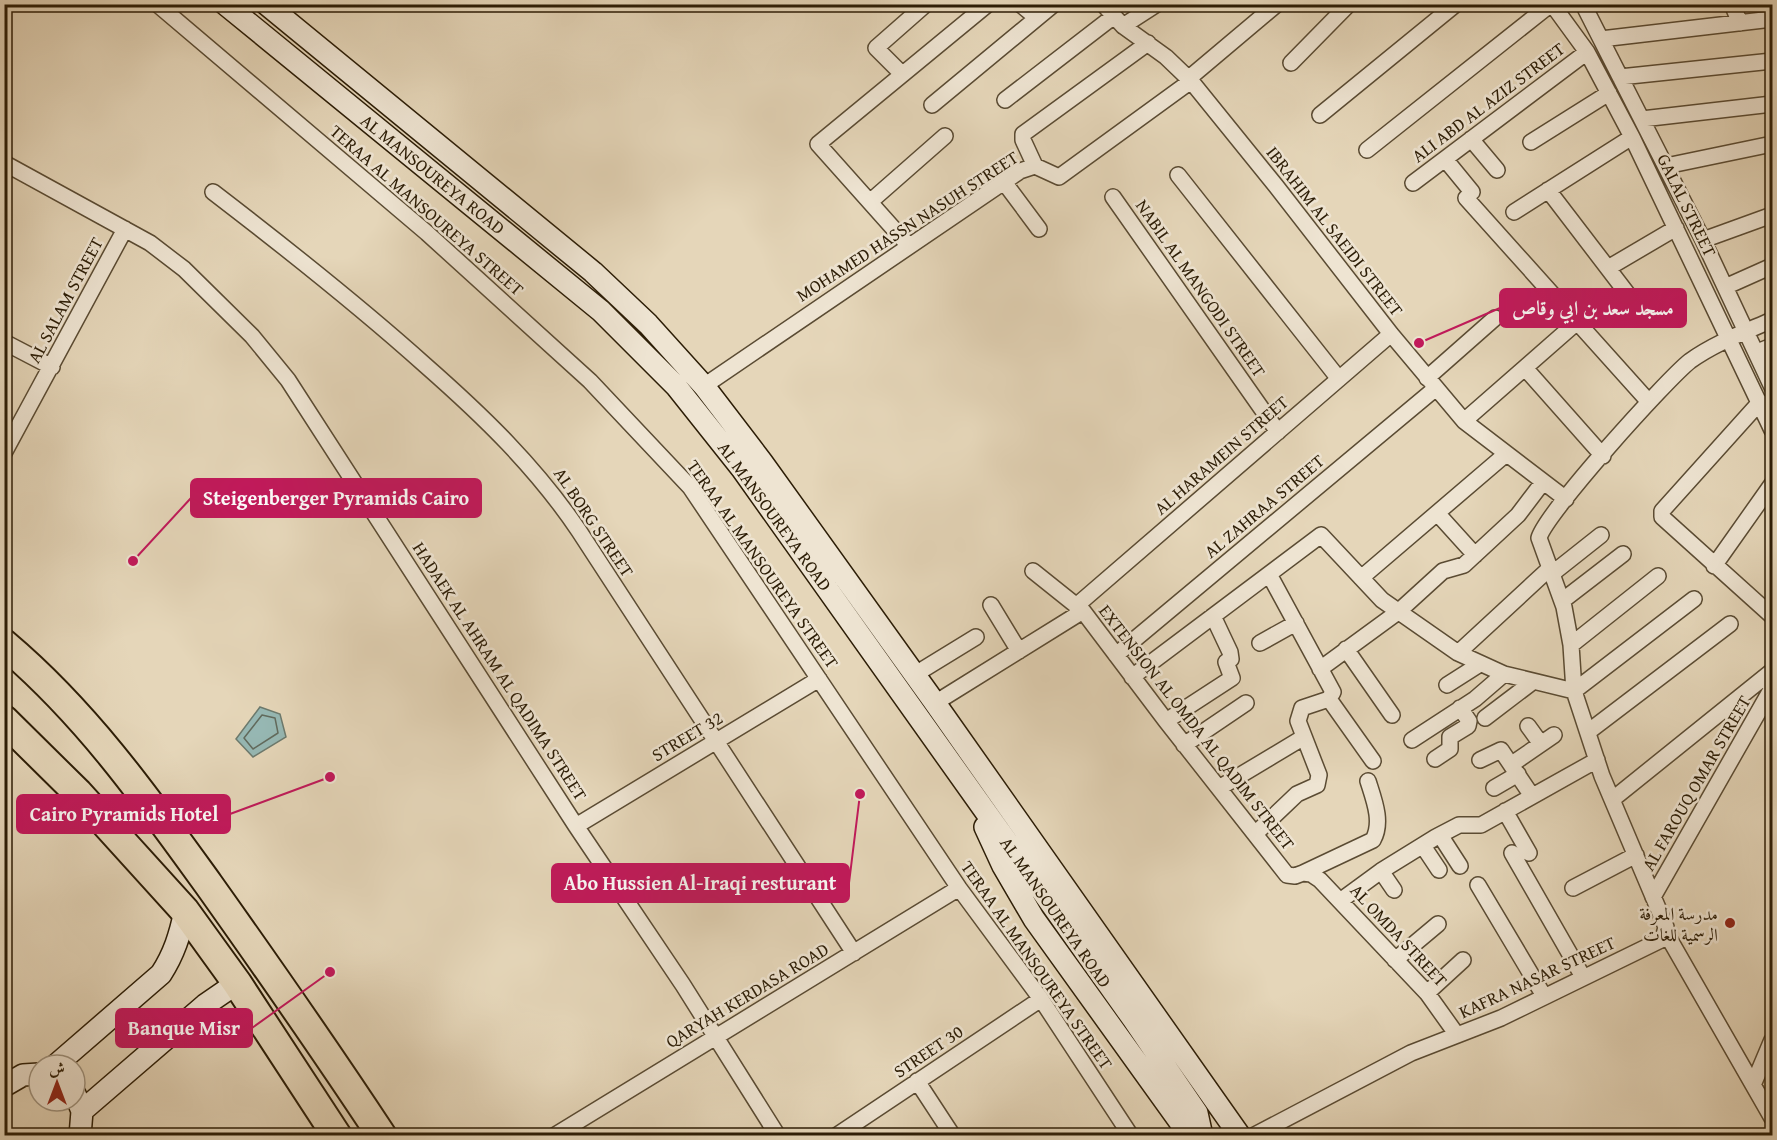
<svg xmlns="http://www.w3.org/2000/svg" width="1777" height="1140" font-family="'Gentium Book Plus',Amiri,serif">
<rect width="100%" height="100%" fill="#e5d6b9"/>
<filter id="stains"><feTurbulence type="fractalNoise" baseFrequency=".00333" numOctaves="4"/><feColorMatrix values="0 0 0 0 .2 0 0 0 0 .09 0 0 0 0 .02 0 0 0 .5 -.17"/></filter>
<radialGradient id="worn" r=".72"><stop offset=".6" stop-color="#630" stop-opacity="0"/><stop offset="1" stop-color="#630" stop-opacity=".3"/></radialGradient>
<!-- water -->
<path fill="#96b8b4" stroke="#6c7a6e" stroke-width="1.5" d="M 260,707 L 280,714 L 286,737 L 253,757 L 236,739 Z"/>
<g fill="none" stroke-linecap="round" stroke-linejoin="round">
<!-- shore -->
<path stroke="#616a5d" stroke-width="1.5" d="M 262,715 L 275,718 L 278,733 L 253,749 L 244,738 Z"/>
<defs>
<path id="street" d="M 157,4 L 427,233 L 590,381 L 690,487 L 959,888 L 1041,999 L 1131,1136
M 1020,4 L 1037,18
M 1103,4 L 1123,26 L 1166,57 L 1191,81 L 1276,186 L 1391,334 L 1464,421 L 1566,499
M 1552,4 L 1587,52 L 1632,137 L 1772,430
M 1583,4 L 1703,240 L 1772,387
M 1732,4 L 1740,23
M 1123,26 L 1157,4
M 1601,39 L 1772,19
M 1291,63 L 1349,4
M 902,74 L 876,48 L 926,4
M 1620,77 L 1772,61
M 1188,79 L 1277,4
M 1005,100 L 1114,16
M 932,105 L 1054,4
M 1320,115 L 1456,4
M 1642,119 L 1772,104
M 1471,139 L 1497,170
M 1531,142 L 1609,93
M 1367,150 L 1551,4
M 1445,159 L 1472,192
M 4,163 L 150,243 L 184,269 L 252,336 L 288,380 L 576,826 L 683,985 L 778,1136
M 1035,166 L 1023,140 L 1023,134 L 1148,43
M 1666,166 L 1772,144
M 1178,175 L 1339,379
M 1004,182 L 1039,229
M 1413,183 L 1587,52
M 1548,190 L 1636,305
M 213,192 C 286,248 357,304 425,365 C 483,416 536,467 579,531 L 854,953
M 1113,197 L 1278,432
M 1466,198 L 1649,402
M 871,201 L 945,136
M 1514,212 L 1632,137
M 1703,240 L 1772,215
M 909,246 L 818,144 L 988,4
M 1608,268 L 1676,228
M 1725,287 L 1772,266
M 4,342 L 52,367
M 1757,352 L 1772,346
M 1525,368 L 1603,456
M 1427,378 L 1495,318
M 704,386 L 1020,171 L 1035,166 L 1059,177 L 1191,81
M 1760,402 L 1662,511 L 1662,517 L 1772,616
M 1464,421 L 1577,322
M 4,453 L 125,229
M 1437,513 L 1475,555
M 1714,566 L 1772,484
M 1033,571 L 1083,611 L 1166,721 L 1287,875 L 1295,876 L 1303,873 L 1373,840 C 1383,822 1374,800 1368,781
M 1553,573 L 1601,535
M 1361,578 L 1506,454
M 1562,601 L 1623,554
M 991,605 L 1019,651
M 1076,606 L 1391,334
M 1260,643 L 1296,623
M 1571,645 L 1658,576
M 1346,649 L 1392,715
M 1458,653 L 1550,568
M 1116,655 L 1436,388
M 1320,669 L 1398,612 L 1443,571 L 1464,565 L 1518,515 L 1543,482
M 914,675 L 976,637
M 1132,677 L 1321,535 L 1382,600 L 1458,653 L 1504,674 L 1574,691
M 1447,685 L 1480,664
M 1574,691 L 1694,599
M 1329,699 L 1373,761
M 935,703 L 1083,611
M 1485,718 L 1531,683
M 1166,721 L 1232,678 L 1226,662 L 1231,659 L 1230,652 L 1213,616
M 1528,726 L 1541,744
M 1588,732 L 1730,624
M 1412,740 L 1475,699 L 1504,674
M 1184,745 L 1246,703
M 1435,759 L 1450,749 L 1450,737 L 1468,726 L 1469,721 L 1460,708
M 1480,760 L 1501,750 L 1532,796
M 1512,764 L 1554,735
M 1219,788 L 1304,737
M 1494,788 L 1518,774
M 1613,799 L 1772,671
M 1505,811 L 1529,853
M 576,826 L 819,679
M 1255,834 L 1297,794 L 1317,785 L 1319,775 L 1298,721 L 1302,708 L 1329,699 L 1333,692 L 1269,574
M 1440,835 L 1460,866
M 1423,846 L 1439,870
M 1512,853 L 1583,977
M 1381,871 L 1394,890
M 1303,873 L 1311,874 L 1320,880 L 1427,993 L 1457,1035
M 1478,885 L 1544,996
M 1573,888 L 1636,855
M 1653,897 L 1772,688
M 1340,901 L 1381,871 L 1436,837 L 1459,825 L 1481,825 L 1597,760
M 1666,933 L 1772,1118
M 1395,960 L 1438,924
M 1427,993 L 1463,960
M 917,1081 L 953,1136
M 1753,1085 L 1772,1040
M 554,1136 L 959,888
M 836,1136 L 1041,999
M 1253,1136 L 1411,1053 L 1501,1018 L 1663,939 L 1666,927 L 1602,776 L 1574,691 L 1571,645 L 1564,607 L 1539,538 C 1545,514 1667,379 1690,361 C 1715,343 1745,332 1772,320"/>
<path id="secondary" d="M 225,4 L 601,311 L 676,386 L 742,469 L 1133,1019 L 1197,1113 L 1202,1136
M 266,4 L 593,272 L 648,324 L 704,386 L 762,462 L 935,703 L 1240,1136
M 985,827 L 1003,866 L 1034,919 L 1190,1136
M 56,1065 L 161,974 C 174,954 180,935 185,911
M 4,1086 L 23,1075 L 39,1074
M 75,1094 L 82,1111 L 80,1136
M 82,1111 L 205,1005 L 237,983"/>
<path id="highway" d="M 4,644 C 86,713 147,799 209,885 C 268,968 326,1051 382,1136
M 4,720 L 78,793 L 185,911 L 237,983 L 337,1136"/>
</defs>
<!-- street casing -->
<use href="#street" stroke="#5a4b33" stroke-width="18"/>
<!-- secondary casing -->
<use href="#secondary" stroke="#2c1d06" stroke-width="24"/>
<!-- highway casing -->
<use href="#highway" stroke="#2c1d06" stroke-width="32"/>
<!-- street -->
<use href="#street" stroke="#eee4d2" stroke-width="15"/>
<!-- secondary -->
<use href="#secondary" stroke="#eee4d2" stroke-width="21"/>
<!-- highway -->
<use href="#highway" stroke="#e5d6b9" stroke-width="28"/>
</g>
<!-- markers -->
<circle fill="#8f2418" stroke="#eee4d2" stroke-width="2" cx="1730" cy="923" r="6"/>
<g text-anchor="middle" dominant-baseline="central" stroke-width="5" stroke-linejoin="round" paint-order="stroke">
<!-- street labels -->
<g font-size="18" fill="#2c1d06" stroke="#eee4d2">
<text transform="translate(1488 102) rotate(-37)">ALI ABD AL AZIZ STREET</text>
<text transform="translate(433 174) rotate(39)">AL MANSOUREYA ROAD</text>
<text transform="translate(1687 205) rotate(64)">GALAL STREET</text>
<text transform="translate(427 210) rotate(41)">TERAA AL MANSOUREYA STREET</text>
<text transform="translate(907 226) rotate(-33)">MOHAMED HASSN NASUH STREET</text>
<text transform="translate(1335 231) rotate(52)">IBRAHIM AL SAEIDI STREET</text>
<text transform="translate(1201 288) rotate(55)">NABIL AL MANGODI STREET</text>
<text transform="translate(65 300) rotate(-62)">AL SALAM STREET</text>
<text transform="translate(1221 455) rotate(-41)">AL HARAMEIN STREET</text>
<text transform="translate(1264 506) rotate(-40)">AL ZAHRAA STREET</text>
<text transform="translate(775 516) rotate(54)">AL MANSOUREYA ROAD</text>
<text transform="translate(594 522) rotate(56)">AL BORG STREET</text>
<text transform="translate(763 564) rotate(55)">TERAA AL MANSOUREYA STREET</text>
<text transform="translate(500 671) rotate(57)">HADAEK AL AHRAM AL QADIMA STREET</text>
<text transform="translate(1197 727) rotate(52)">EXTENSION AL OMDA AL QADIM STREET</text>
<text transform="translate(687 736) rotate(-31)">STREET 32</text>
<text transform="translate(1696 783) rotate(-60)">AL FAROUQ OMAR STREET</text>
<text transform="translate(1056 912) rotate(55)">AL MANSOUREYA ROAD</text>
<text transform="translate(1399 935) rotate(47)">AL OMDA STREET</text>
<text transform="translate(1037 965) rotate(55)">TERAA AL MANSOUREYA STREET</text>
<text transform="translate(1537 977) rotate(-25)">KAFRA NASAR STREET</text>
<text transform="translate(747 995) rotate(-31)">QARYAH KERDASA ROAD</text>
<text transform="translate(928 1051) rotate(-34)">STREET 30</text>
</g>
<!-- poi labels -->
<g font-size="18" fill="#2c1d06" stroke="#eee4d2" text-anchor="end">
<text x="1718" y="913">مدرسة المعرفة<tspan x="1718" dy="21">الرسمية للغات</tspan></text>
</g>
</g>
<!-- callouts -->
<path fill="none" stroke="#c2185b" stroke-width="2" d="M1419 343L1500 308M133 561L191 498M330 777L230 814M860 794L849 883M330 972L252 1028"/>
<g fill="#c2185b" stroke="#eee4d2" stroke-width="2">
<circle cx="1419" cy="343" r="6"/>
<circle cx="133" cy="561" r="6"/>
<circle cx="330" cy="777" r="6"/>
<circle cx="860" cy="794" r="6"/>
<circle cx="330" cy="972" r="6"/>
</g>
<g fill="#c2185b" stroke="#c2185b" stroke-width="2">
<rect x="1500" y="289" width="186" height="38" rx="6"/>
<rect x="191" y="479" width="290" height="38" rx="6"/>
<rect x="17" y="795" width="213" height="38" rx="6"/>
<rect x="552" y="864" width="297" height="38" rx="6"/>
<rect x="116" y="1009" width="136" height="38" rx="6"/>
</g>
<g font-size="20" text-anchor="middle" font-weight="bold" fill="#fff">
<text x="1593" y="315">مسجد سعد بن ابي وقاص</text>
<text x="336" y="505">Steigenberger Pyramids Cairo</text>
<text x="124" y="821">Cairo Pyramids Hotel</text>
<text x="700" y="890">Abo Hussien Al-Iraqi resturant</text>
<text x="184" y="1035">Banque Misr</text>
</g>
<!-- margin -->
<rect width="1777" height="1140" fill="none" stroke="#e5d6b9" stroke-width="24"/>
<rect x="6" y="6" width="1765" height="1128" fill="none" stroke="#2c1d06" stroke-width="3"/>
<rect x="12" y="12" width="1753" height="1116" fill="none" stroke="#2c1d06" stroke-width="1.5"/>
<!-- north arrow -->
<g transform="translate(57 1083)"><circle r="28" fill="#eee4d2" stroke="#a09480" stroke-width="1.5"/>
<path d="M0-4.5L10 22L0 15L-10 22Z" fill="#8f2418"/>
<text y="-9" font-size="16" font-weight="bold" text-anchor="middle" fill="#2c1d06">ش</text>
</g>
<rect width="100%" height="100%" filter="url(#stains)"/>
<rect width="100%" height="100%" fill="url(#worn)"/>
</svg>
